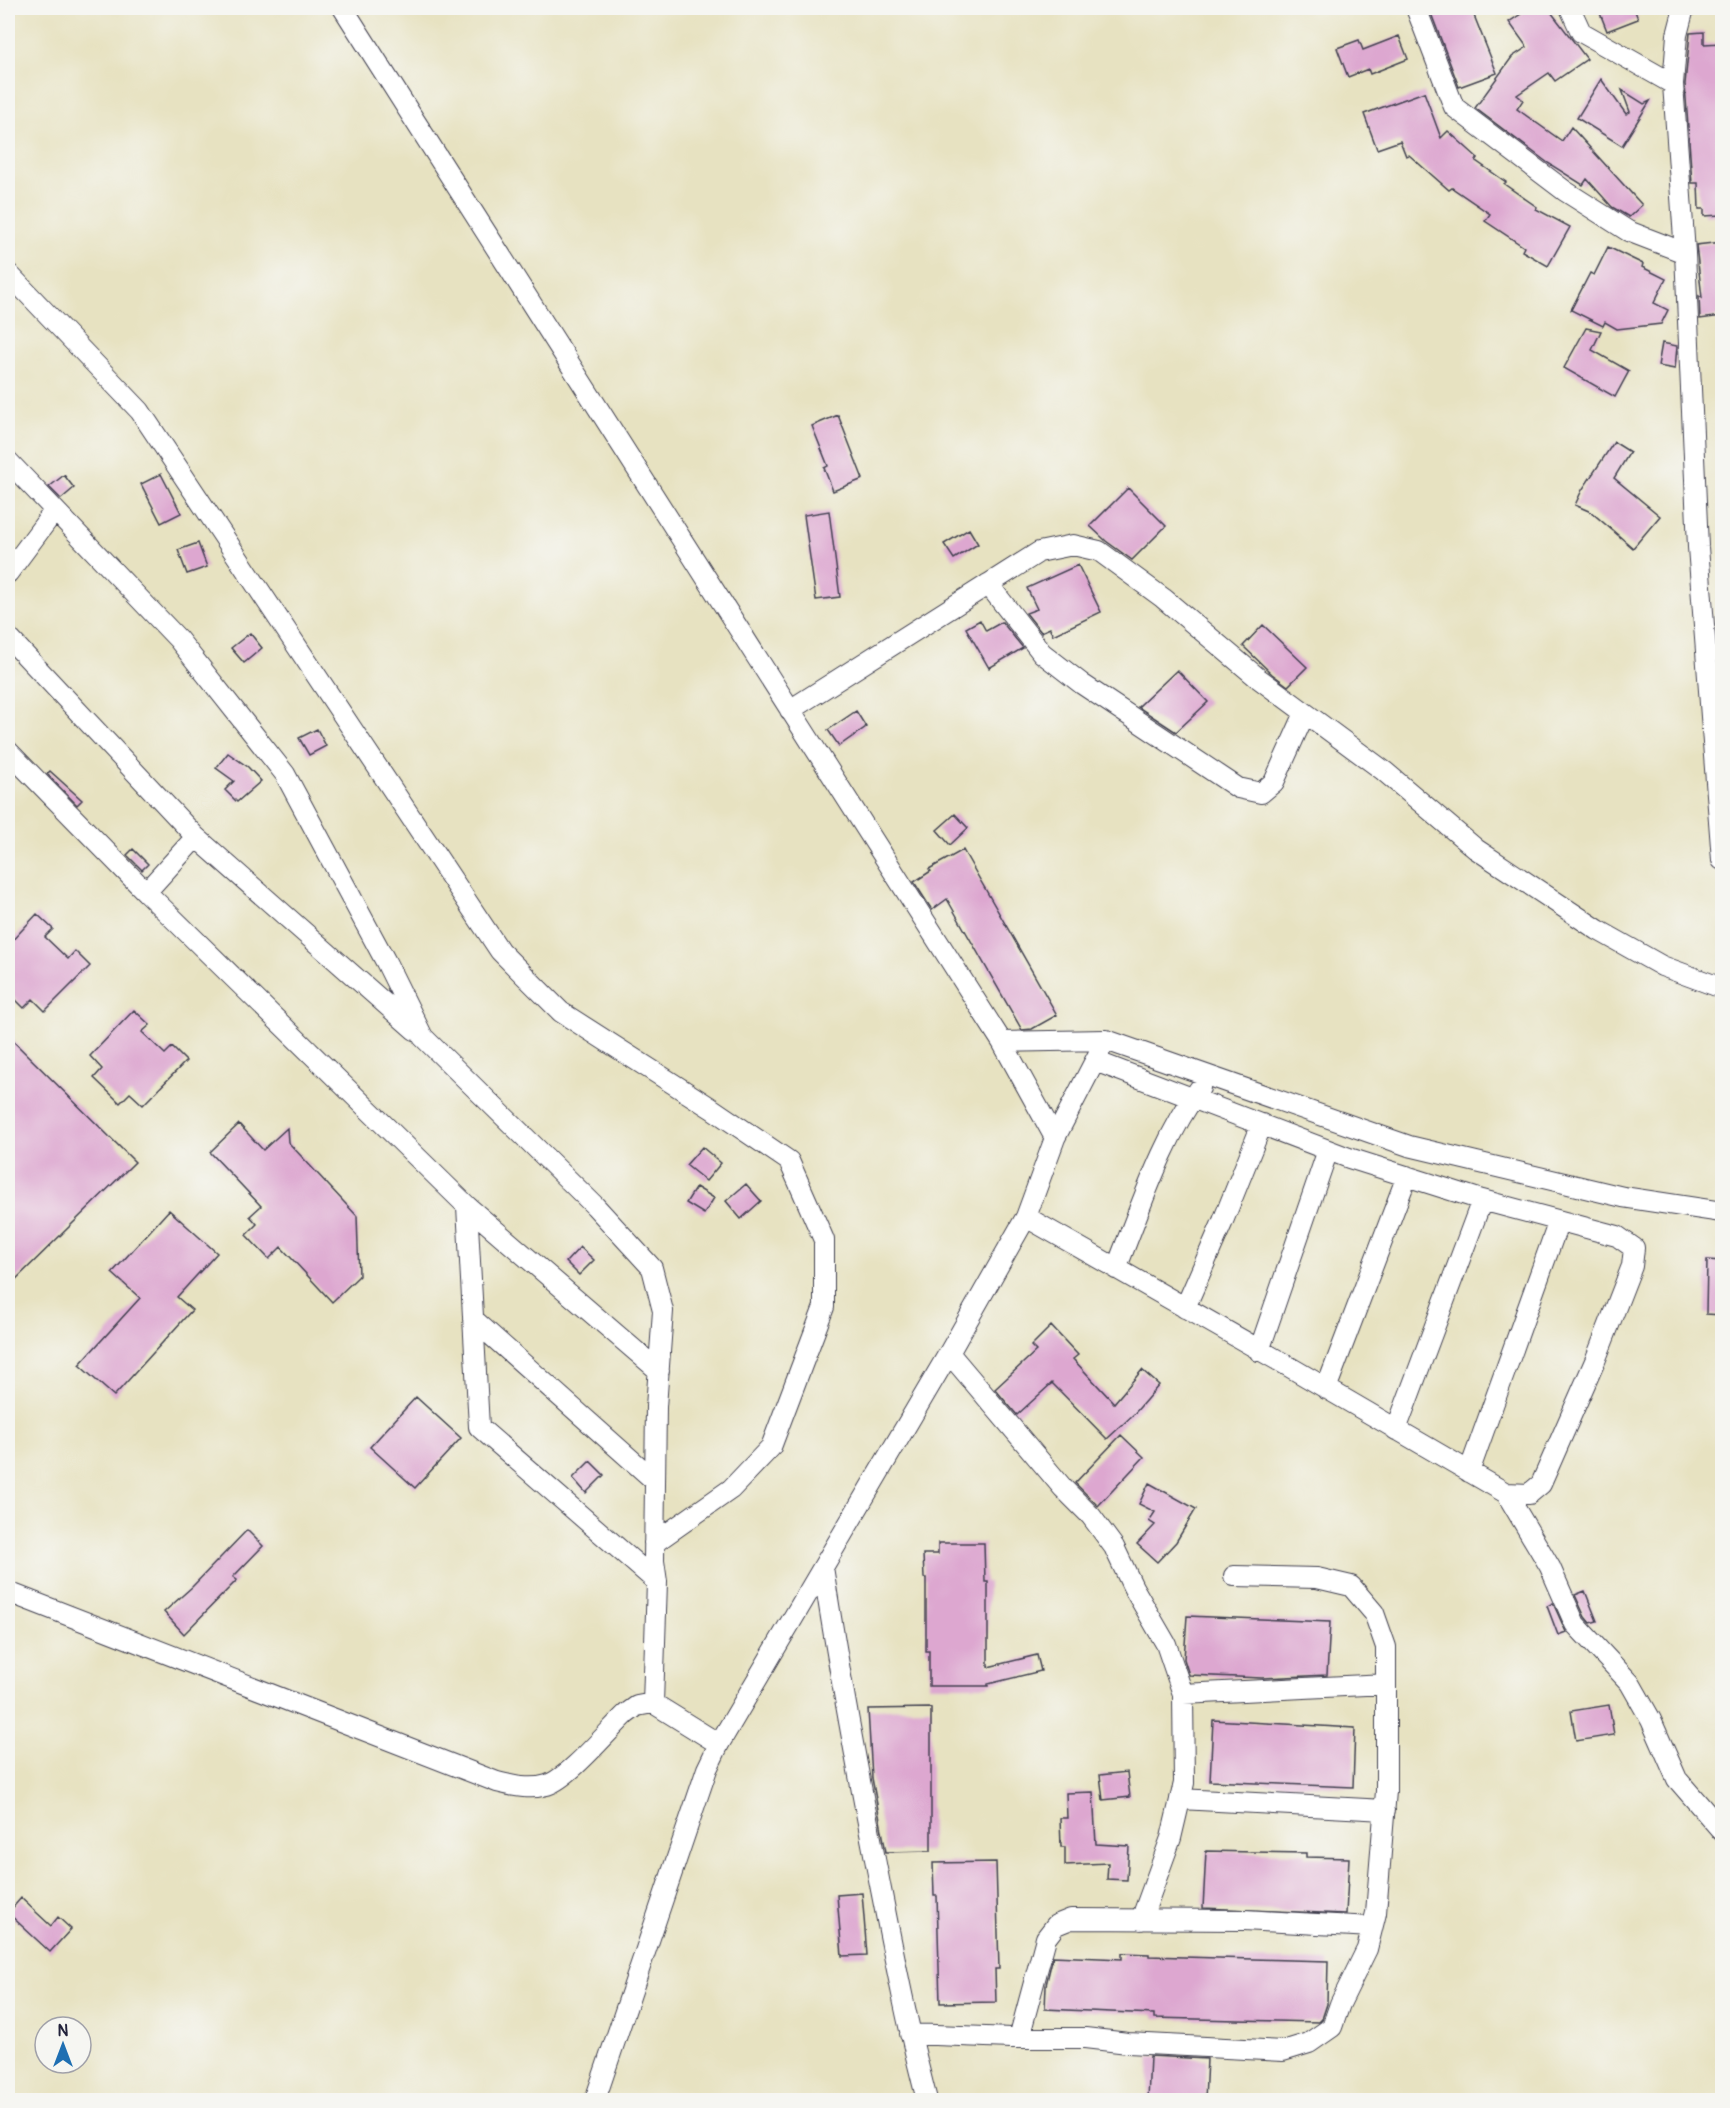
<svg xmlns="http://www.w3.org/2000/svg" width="1730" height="2108" font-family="Pangolin,sans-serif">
<rect width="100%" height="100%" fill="#f6f6f2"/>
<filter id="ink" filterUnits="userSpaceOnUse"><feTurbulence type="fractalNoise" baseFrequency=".0167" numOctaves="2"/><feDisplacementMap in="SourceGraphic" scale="12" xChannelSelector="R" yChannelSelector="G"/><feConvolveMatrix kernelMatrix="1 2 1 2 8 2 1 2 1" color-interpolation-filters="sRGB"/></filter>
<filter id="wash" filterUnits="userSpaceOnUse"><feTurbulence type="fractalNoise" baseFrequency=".008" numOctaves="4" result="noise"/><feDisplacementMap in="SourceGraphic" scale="24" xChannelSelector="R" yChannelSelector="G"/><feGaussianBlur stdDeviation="1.35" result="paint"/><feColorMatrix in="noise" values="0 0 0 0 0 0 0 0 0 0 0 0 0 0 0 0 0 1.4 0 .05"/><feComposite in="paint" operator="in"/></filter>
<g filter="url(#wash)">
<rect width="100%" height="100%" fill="#e7e2c1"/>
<g id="blocks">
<!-- building -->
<path fill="#dda7d0" d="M 1429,8 L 1471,8 L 1497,73 L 1459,87 Z
M 1530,8 L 1548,8 L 1587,59 L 1555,81 L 1549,73 L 1517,95 L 1523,100 L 1517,109 L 1562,141 L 1571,127 L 1642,205 L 1629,217 L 1612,207 L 1587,179 L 1583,185 L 1548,163 L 1475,108 L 1512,57 L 1527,47 L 1509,22 Z
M 1598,8 L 1634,8 L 1638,19 L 1607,31 Z
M 1704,32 L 1704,44 L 1722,43 L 1722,215 L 1704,216 L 1704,209 L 1699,209 L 1698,183 L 1692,183 L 1685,84 L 1690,33 Z
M 1399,36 L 1408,59 L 1370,74 L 1368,69 L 1348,77 L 1337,48 L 1359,40 L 1363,50 Z
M 1601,79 L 1626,114 L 1630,112 L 1622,90 L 1644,104 L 1650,101 L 1622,146 L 1577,118 Z
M 1424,92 L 1441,138 L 1448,131 L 1478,158 L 1476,161 L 1506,182 L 1504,184 L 1537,207 L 1536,209 L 1570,227 L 1548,266 L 1522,251 L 1524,247 L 1485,221 L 1490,214 L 1452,188 L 1449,190 L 1409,155 L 1406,156 L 1400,141 L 1377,149 L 1364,114 Z
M 1722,242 L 1722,316 L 1700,319 L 1699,296 L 1702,298 L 1696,245 Z
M 1608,247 L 1643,264 L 1642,267 L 1666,279 L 1654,303 L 1668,310 L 1661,324 L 1617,329 L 1605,322 L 1603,326 L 1571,310 L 1590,273 L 1594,275 Z
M 1586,328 L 1601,331 L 1592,350 L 1629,371 L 1615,397 L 1564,368 Z
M 1662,343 L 1677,346 L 1675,369 L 1658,366 Z
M 838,415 L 863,479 L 833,491 L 824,468 L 828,466 L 812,426 Z
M 1614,442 L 1630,452 L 1614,478 L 1660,516 L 1633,548 L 1591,512 L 1575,505 L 1582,490 Z
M 161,474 L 181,513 L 161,523 L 141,484 Z
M 64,475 L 74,488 L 61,499 L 49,487 Z
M 1128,488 L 1166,526 L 1132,560 L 1106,541 L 1090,526 Z
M 829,511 L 840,597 L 816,600 L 804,515 Z
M 969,529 L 978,544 L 954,559 L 944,544 Z
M 198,543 L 207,567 L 187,574 L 178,550 Z
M 1078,565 L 1101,612 L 1053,635 L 1050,628 L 1041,632 L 1026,613 L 1037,609 L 1027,588 Z
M 980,620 L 986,631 L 1002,622 L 1023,648 L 989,668 L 966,628 Z
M 1263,625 L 1307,667 L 1288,686 L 1272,674 L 1243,646 Z
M 250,633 L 262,648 L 244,663 L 231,648 Z
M 1177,670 L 1208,702 L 1176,732 L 1138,707 Z
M 856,711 L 866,727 L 839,746 L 828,730 Z
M 317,729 L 326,746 L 309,755 L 299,738 Z
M 228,753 L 248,767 L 261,781 L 237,802 L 225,790 L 234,781 L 216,768 Z
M 50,771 L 82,800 L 77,805 L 47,774 Z
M 955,814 L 968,828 L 950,845 L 937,830 Z
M 133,849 L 148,864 L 142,870 L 127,855 Z
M 963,850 L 1057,1015 L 1032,1029 L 1022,1030 L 947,899 L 932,910 L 914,882 L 931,871 L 929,869 Z
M 37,914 L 53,929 L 45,937 L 68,959 L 75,951 L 90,966 L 45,1011 L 33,999 L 24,1008 L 8,992 L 8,945 Z
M 134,1010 L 150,1025 L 142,1032 L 165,1054 L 172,1047 L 186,1061 L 143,1105 L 130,1093 L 120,1103 L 94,1078 L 102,1069 L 90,1056 Z
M 8,1036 L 135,1162 L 8,1287 Z
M 239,1124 L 263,1150 L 287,1128 L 288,1142 L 357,1216 L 359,1276 L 332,1302 L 281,1247 L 269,1259 L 246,1235 L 257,1224 L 250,1216 L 261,1206 L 210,1152 Z
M 702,1147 L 721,1163 L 706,1181 L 686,1165 Z
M 746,1184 L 761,1201 L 741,1219 L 726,1201 Z
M 696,1187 L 714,1198 L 704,1214 L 686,1203 Z
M 169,1210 L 217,1253 L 177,1297 L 192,1310 L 114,1396 L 79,1365 L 140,1298 L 112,1273 Z
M 580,1247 L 594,1260 L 579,1275 L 566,1262 Z
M 1707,1260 L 1722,1261 L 1722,1315 L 1706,1314 Z
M 1051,1326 L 1078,1355 L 1073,1359 L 1114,1403 L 1142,1370 L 1159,1385 L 1134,1414 L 1107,1439 L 1052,1383 L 1017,1415 L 995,1389 L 1036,1351 L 1031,1346 Z
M 416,1397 L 461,1438 L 415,1488 L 370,1447 Z
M 1121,1435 L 1144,1457 L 1098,1506 L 1075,1483 Z
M 590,1461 L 604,1475 L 586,1493 L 573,1478 Z
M 1149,1483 L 1196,1509 L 1176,1542 L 1157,1562 L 1137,1544 L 1155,1525 L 1149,1521 L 1155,1512 L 1139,1504 Z
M 247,1530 L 263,1546 L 233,1577 L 237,1580 L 184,1634 L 164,1612 L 192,1587 Z
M 938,1543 L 984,1543 L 985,1582 L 988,1582 L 988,1667 L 1037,1655 L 1041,1671 L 988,1684 L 988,1686 L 929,1686 L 929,1651 L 926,1651 L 926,1578 L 924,1578 L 923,1554 L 938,1554 Z
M 1585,1591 L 1597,1621 L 1590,1623 L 1585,1617 L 1575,1595 Z
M 1553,1603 L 1566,1632 L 1558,1635 L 1547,1606 Z
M 1187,1616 L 1330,1622 L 1327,1675 L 1262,1678 L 1189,1675 L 1184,1659 Z
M 1609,1705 L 1614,1735 L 1576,1741 L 1571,1711 Z
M 931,1708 L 931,1851 L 886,1852 L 872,1778 L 868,1709 Z
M 1213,1720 L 1355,1728 L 1353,1787 L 1210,1781 Z
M 1127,1772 L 1130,1797 L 1103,1800 L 1100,1775 Z
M 1093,1792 L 1096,1844 L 1129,1846 L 1127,1880 L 1107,1879 L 1108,1863 L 1065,1865 L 1065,1847 L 1061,1847 L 1060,1818 L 1067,1818 L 1066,1793 Z
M 1206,1851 L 1306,1853 L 1306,1857 L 1349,1858 L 1346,1914 L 1203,1908 Z
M 996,1862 L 999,1969 L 995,1969 L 996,2002 L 940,2003 L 937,1896 L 934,1896 L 933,1863 Z
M 862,1893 L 867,1955 L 842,1956 L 837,1895 Z
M 21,1898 L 51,1926 L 58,1917 L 71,1929 L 50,1952 L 8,1913 Z
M 1122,1953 L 1149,1954 L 1149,1956 L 1328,1961 L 1327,2004 L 1322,2019 L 1319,2022 L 1154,2018 L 1154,2014 L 1045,2009 L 1046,1985 L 1053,1956 L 1122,1959 Z
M 1150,2056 L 1207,2059 L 1205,2100 L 1148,2100 Z"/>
</g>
</g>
<g filter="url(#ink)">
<use href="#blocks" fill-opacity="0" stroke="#403f4f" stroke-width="1.5"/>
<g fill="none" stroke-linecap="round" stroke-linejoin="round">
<defs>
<path id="minor" d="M 343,8 L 1002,1042 L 1055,1138 L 1026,1217 L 949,1353 L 719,1744 L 707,1769 L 595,2100
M 1416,8 L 1454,107 L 1565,191 L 1628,231 L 1685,253
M 1570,8 L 1581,32 L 1673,84
M 1684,8 L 1677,35 L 1673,84 L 1685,253 L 1698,547 L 1722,860
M 8,273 L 140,411 L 500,951 L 561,1012 L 711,1108 L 789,1161 L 824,1240 L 824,1307 L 771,1447 L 731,1489 L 654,1543
M 8,461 L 178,639 L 285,774 L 386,962 L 423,1037 L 595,1206 L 652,1268 L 663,1311 L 656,1407 L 654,1561 L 657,1582 L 653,1703
M 8,573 L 55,510
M 988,584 L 1042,653 L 1082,684 L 1238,788 L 1261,793 L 1274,782 L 1305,713
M 8,637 L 196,837
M 790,710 L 1039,552 L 1073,545 L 1099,551 L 1163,598 L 1258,678 L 1384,771 L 1476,849 L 1598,930 L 1662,966 L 1722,988
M 8,751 L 146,892 L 196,837 L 415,1030
M 146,892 L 467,1206 L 659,1371
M 1002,1042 L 1106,1040 L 1409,1146 L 1623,1197 L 1722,1212
M 1055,1138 L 1100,1051
M 467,1206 L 479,1427 L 657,1582
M 1026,1217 L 1288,1366 L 1506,1493 L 1529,1494 L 1541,1484 L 1595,1361 L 1632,1266 L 1634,1248 L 1617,1236 L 1482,1200 L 1349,1158 L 1095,1061
M 1116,1269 C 1140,1210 1162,1139 1200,1088
M 1185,1308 L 1223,1221 L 1262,1124
M 473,1319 L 655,1481
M 1259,1351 L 1328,1150
M 949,1353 L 1063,1488 L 1091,1516 L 1114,1547 L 1133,1587 L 1166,1644 L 1183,1694 L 1184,1783 L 1171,1838 L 1141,1920
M 1326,1389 L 1407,1176
M 1396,1430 L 1482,1200
M 1469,1472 L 1559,1221
M 1506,1493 L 1550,1567 L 1575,1624 L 1630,1683 L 1651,1720 L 1677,1779 L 1722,1831
M 823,1567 C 838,1665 856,1762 875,1859 C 891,1940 906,2021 927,2100
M 8,1592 L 497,1782 C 513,1786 530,1790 547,1785 C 569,1778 608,1731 626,1714 L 637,1706 L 653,1703 L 719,1744
M 1183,1694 L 1386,1684
M 1180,1799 L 1385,1810
M 910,2034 L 1011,2038 L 1085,2038 L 1128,2043 L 1283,2051 L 1309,2043 L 1332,2027 L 1340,2004 L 1367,1949 L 1376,1913 L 1386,1791 L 1386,1647 L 1374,1613 L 1351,1586 L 1317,1578 L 1234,1576
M 1019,2038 L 1046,1938 L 1056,1925 L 1071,1919 L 1244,1920 L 1372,1927"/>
</defs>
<!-- minor casing -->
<use href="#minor" stroke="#403f4f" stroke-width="22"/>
<!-- minor -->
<use href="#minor" stroke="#fff" stroke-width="20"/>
</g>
</g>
<!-- margin -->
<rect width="1730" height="2108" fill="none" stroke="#f6f6f2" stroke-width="30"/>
<!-- north arrow -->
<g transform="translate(63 2045)"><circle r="28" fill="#f6f6f2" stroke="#a1a1a9" stroke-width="1.5"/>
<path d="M0-4.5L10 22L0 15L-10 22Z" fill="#1f6fb2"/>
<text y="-9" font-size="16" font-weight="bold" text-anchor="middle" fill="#22223b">N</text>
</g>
</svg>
